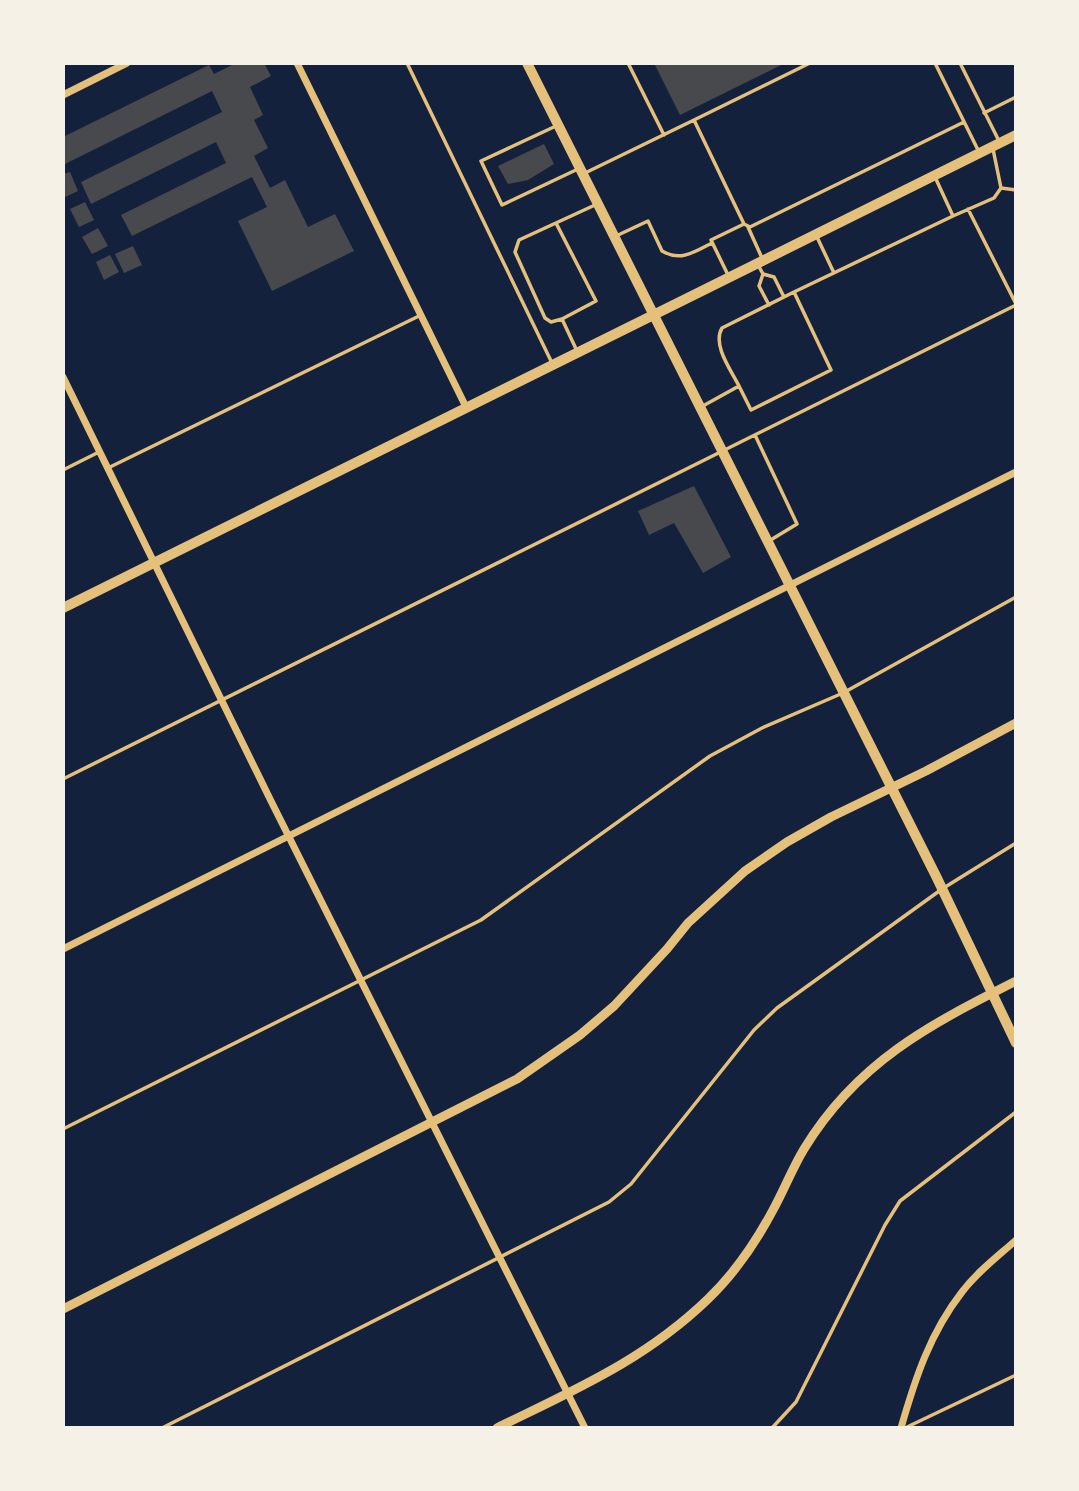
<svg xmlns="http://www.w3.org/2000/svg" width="1079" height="1491" font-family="'Source Sans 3',sans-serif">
<rect width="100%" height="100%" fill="#14213d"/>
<!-- building -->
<path fill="#48494c" d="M 236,63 L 264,63 L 271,76 L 250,87 L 263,115 L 254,120 L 268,148 L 254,156 L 270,188 L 285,180 L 308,227 L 335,214 L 354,251 L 272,291 L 238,221 L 267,207 L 252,177 L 132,236 L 121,215 L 226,163 L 216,142 L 91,204 L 81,182 L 222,112 L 212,91 L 63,165 L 63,137 L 209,65 L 214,74 Z
M 654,63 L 785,63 L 680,115 Z
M 544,144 L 554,164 L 528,180 L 508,184 L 498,166 Z
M 70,172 L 78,191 L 63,198 L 63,174 Z
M 85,202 L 94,220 L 79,227 L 70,209 Z
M 98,228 L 108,246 L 92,254 L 82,237 Z
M 133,246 L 142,265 L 124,273 L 115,254 Z
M 110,255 L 119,272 L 104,280 L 96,262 Z
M 694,486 L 731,557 L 703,573 L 674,523 L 649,535 L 638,511 Z"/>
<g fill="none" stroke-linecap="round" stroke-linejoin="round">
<!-- service -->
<path stroke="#e5c07b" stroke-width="3.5" d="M 407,63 L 552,363
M 628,63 L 664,135
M 935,63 L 979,152
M 960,63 L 1000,143
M 984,113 L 1016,97
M 694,120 L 810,63
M 556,126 L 481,161 L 502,205 L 578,169
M 585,173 L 694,120 L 744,224 L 750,227 L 964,122
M 1001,188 L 1016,190
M 968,209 L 1016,304
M 953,216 L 994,198 L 1001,188 L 993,149
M 556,223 L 596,301 L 562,319
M 748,227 L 762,258
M 616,236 L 648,221 L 662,251 C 681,262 694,252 712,243
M 817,237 L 834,273
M 758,265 L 763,274 L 759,286 L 769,305
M 763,274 L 774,277 L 784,297
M 728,275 L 711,240 L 744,224
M 794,292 L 953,216 L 935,177
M 577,351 L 562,319 L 551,322 L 545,318 L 515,252 L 519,240 L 595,205
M 701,407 L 739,386 L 751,410 L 831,370 L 794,292 L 722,328 C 712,345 731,370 739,386
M 755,435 L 797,524 L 769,541
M 108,468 L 421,315
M 63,470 L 99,452
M 63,779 L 1016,305
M 63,1129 L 481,920 L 710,756 L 762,728 L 843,693 L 1016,597
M 162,1428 L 609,1202 L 631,1184 L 754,1030 L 777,1008 L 942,889 L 1016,843
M 772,1428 L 796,1402 L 885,1225 L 900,1201 L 1016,1112
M 905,1428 L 1016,1375"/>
<!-- minor -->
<path stroke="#e5c07b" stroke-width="7" d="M 297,63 L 466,407
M 63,95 L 127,63
M 63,377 L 271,801 L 585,1428
M 63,949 L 1016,472
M 901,1428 C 915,1379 930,1333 962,1292 C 977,1272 997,1257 1016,1240"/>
<!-- tertiary -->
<path stroke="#e5c07b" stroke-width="9" d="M 63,1309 L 517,1079 L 580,1035 L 614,1006 L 667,949 L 688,923 L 745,871 L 787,842 L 831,817 L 926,771 L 1016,723
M 497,1428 C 574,1390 645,1360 708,1299 C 734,1274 756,1242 773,1210 C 784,1190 792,1169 804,1149 C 857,1062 929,1025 1016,981"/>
<!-- secondary -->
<path stroke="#e5c07b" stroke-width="10" d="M 527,63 L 936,876 L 1016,1043
M 63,608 L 1016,135"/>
</g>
<!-- border -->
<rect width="1079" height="1491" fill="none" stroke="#f6f1e7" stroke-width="130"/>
</svg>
